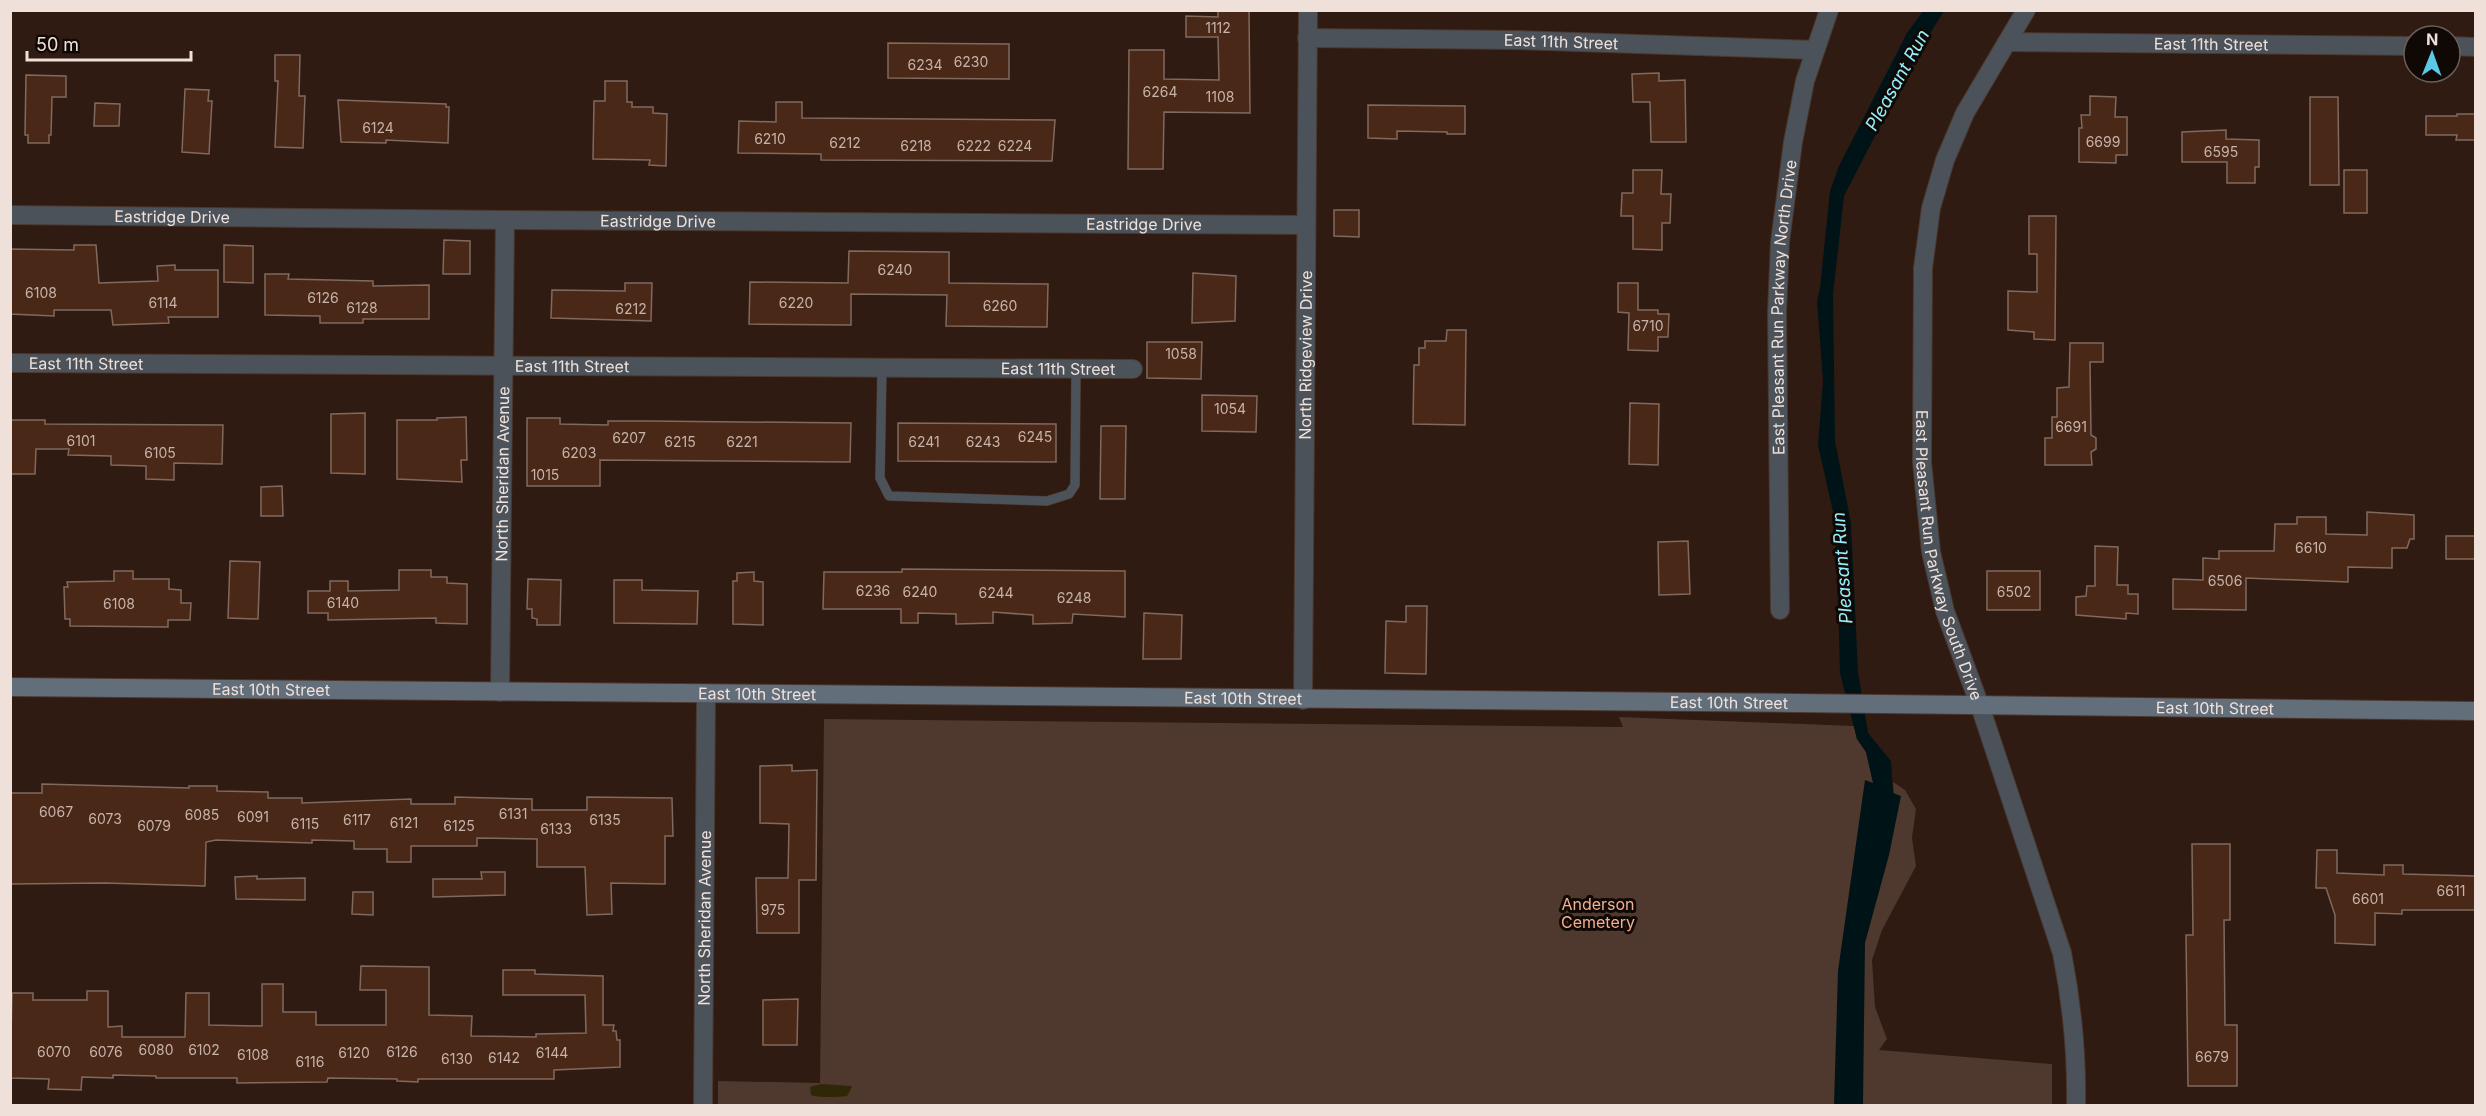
<svg xmlns="http://www.w3.org/2000/svg" width="2486" height="1116" font-family="Inter,sans-serif">
<rect width="100%" height="100%" fill="#2f1b12"/>
<!-- green -->
<path fill="#4f382d" d="M 1619,717 L 1854,726 L 1857,739 L 1866,752 L 1875,790 L 1851,1009 L 1894,797 L 1893,782 L 1905,790 L 1916,809 L 1912,838 L 1916,866 L 1882,930 L 1872,960 L 1875,1007 L 1887,1039 L 1879,1050 L 2052,1064 L 2052,1106 L 718,1106 L 718,1081 L 820,1083 L 824,719 L 1623,727 Z"/>
<!-- sand -->
<path fill="#2f2706" d="M 821,1084 L 851,1086 L 852,1087 L 847,1096 C 840,1097 817,1098 811,1095 L 810,1087 Z"/>
<!-- water -->
<path fill="#001418" d="M 1923,11 L 1944,11 L 1918,53 L 1844,196 L 1833,295 L 1835,441 L 1851,523 L 1858,672 L 1868,733 L 1891,761 L 1893,793 L 1901,796 L 1889,855 L 1865,943 L 1863,1105 L 1834,1105 L 1838,971 L 1865,780 L 1873,783 L 1866,752 L 1857,739 L 1840,673 L 1836,525 L 1818,445 L 1823,381 L 1817,301 L 1820,288 L 1830,191 L 1839,166 L 1907,33 Z"/>
<!-- building -->
<path fill="#4a2817" stroke="#81695e" stroke-width="1.5" d="M 1218,10 L 1249,10 L 1250,113 L 1164,112 L 1163,169 L 1128,169 L 1129,50 L 1164,50 L 1164,79 L 1219,80 L 1218,37 L 1186,37 L 1186,16 L 1218,17 Z
M 888,43 L 1009,44 L 1009,79 L 888,78 Z
M 275,55 L 300,55 L 299,96 L 305,96 L 303,148 L 275,147 L 278,81 L 275,81 Z
M 1659,73 L 1659,81 L 1685,80 L 1686,142 L 1651,142 L 1650,102 L 1633,102 L 1632,74 Z
M 26,75 L 66,76 L 66,97 L 52,97 L 51,135 L 49,135 L 49,143 L 28,143 L 28,135 L 25,135 Z
M 605,81 L 627,81 L 627,102 L 632,102 L 632,107 L 653,107 L 653,113 L 667,114 L 666,166 L 649,165 L 650,160 L 593,159 L 594,101 L 605,101 Z
M 185,89 L 209,90 L 208,101 L 212,101 L 209,154 L 182,152 Z
M 2090,96 L 2116,97 L 2115,117 L 2127,117 L 2127,155 L 2116,155 L 2116,163 L 2079,162 L 2079,128 L 2082,128 L 2081,115 L 2090,115 Z
M 2310,97 L 2338,97 L 2339,185 L 2310,185 Z
M 338,100 L 446,104 L 446,107 L 449,107 L 448,143 L 386,140 L 386,143 L 341,142 Z
M 776,102 L 802,102 L 802,118 L 1055,120 L 1052,161 L 821,160 L 821,154 L 738,153 L 739,121 L 776,122 Z
M 95,103 L 120,104 L 119,126 L 94,126 Z
M 1368,105 L 1465,106 L 1465,134 L 1447,134 L 1447,132 L 1397,131 L 1397,139 L 1368,138 Z
M 2457,114 L 2475,114 L 2475,140 L 2456,140 L 2457,135 L 2426,135 L 2426,116 L 2457,116 Z
M 2226,130 L 2226,139 L 2259,140 L 2259,167 L 2255,167 L 2255,183 L 2227,183 L 2227,162 L 2182,162 L 2182,132 Z
M 1633,170 L 1662,170 L 1661,194 L 1671,194 L 1670,223 L 1662,223 L 1662,250 L 1633,249 L 1633,216 L 1621,216 L 1622,193 L 1633,193 Z
M 2344,170 L 2367,170 L 2367,213 L 2344,213 Z
M 1334,210 L 1359,210 L 1359,237 L 1334,236 Z
M 2029,216 L 2056,216 L 2055,340 L 2034,339 L 2034,332 L 2008,330 L 2008,291 L 2037,292 L 2037,254 L 2029,254 Z
M 444,240 L 470,241 L 470,274 L 443,274 Z
M 74,245 L 96,245 L 99,283 L 158,281 L 157,266 L 175,265 L 175,270 L 218,270 L 218,317 L 168,317 L 169,323 L 113,325 L 111,310 L 54,310 L 54,316 L 10,314 L 10,249 L 74,250 Z
M 224,245 L 253,246 L 253,283 L 224,282 Z
M 849,251 L 949,252 L 949,283 L 1048,284 L 1047,327 L 946,326 L 947,295 L 851,294 L 851,325 L 749,324 L 750,282 L 848,283 Z
M 1193,273 L 1236,276 L 1235,321 L 1192,323 Z
M 265,274 L 289,274 L 288,279 L 373,281 L 373,286 L 429,285 L 429,319 L 363,319 L 363,323 L 320,323 L 320,316 L 265,315 Z
M 625,283 L 652,283 L 651,321 L 551,318 L 552,290 L 625,291 Z
M 1618,283 L 1638,283 L 1638,310 L 1658,310 L 1658,314 L 1669,314 L 1668,337 L 1658,337 L 1658,351 L 1628,350 L 1629,313 L 1618,312 Z
M 1447,330 L 1466,330 L 1465,425 L 1413,424 L 1414,365 L 1419,365 L 1419,348 L 1425,348 L 1425,341 L 1446,341 Z
M 1147,342 L 1202,342 L 1201,379 L 1147,378 Z
M 2070,343 L 2103,343 L 2103,362 L 2090,362 L 2091,435 L 2096,438 L 2096,449 L 2091,452 L 2092,465 L 2045,465 L 2045,438 L 2052,438 L 2052,417 L 2057,417 L 2057,388 L 2069,387 Z
M 1202,395 L 1257,396 L 1256,432 L 1202,431 Z
M 1630,403 L 1659,404 L 1658,465 L 1629,464 Z
M 365,413 L 365,474 L 331,473 L 331,414 Z
M 466,417 L 467,460 L 461,460 L 462,482 L 397,479 L 397,420 L 437,420 L 437,418 Z
M 527,418 L 560,418 L 560,424 L 608,425 L 608,421 L 649,421 L 851,423 L 850,462 L 600,460 L 600,486 L 527,486 Z
M 10,420 L 45,420 L 45,424 L 223,425 L 222,464 L 174,463 L 174,480 L 146,479 L 146,466 L 111,465 L 111,456 L 68,455 L 69,449 L 36,449 L 35,474 L 11,474 Z
M 898,423 L 1056,424 L 1056,462 L 898,461 Z
M 1101,426 L 1126,426 L 1125,499 L 1100,499 Z
M 282,486 L 283,516 L 261,516 L 261,487 Z
M 2367,512 L 2414,515 L 2414,539 L 2410,539 L 2407,548 L 2392,548 L 2392,568 L 2348,567 L 2348,582 L 2246,578 L 2246,610 L 2173,609 L 2173,579 L 2203,580 L 2203,558 L 2219,559 L 2219,551 L 2274,551 L 2275,524 L 2297,524 L 2297,517 L 2326,517 L 2326,534 L 2367,535 Z
M 2446,536 L 2475,536 L 2475,559 L 2446,559 Z
M 1688,541 L 1690,594 L 1659,595 L 1658,542 Z
M 2095,546 L 2118,547 L 2117,585 L 2128,585 L 2128,594 L 2138,594 L 2138,614 L 2126,613 L 2126,619 L 2076,615 L 2076,597 L 2086,596 L 2087,586 L 2095,586 Z
M 230,561 L 260,562 L 258,619 L 228,618 Z
M 902,569 L 1125,571 L 1125,617 L 1073,614 L 1072,623 L 1033,624 L 1033,615 L 993,612 L 993,623 L 956,624 L 956,614 L 918,613 L 918,623 L 901,623 L 901,609 L 823,609 L 824,572 L 902,572 Z
M 399,570 L 431,570 L 431,577 L 447,577 L 447,583 L 467,584 L 467,624 L 436,623 L 436,618 L 328,620 L 328,613 L 308,613 L 308,591 L 330,591 L 330,581 L 348,581 L 348,591 L 399,590 Z
M 114,571 L 133,571 L 133,579 L 169,579 L 169,589 L 181,590 L 181,603 L 191,603 L 190,620 L 168,620 L 168,627 L 70,626 L 70,619 L 65,619 L 64,587 L 68,587 L 67,582 L 114,581 Z
M 1987,571 L 2040,571 L 2040,610 L 1987,610 Z
M 754,572 L 754,581 L 763,582 L 763,625 L 733,624 L 733,581 L 737,581 L 737,573 Z
M 528,579 L 561,580 L 560,625 L 537,625 L 537,619 L 532,618 L 532,609 L 527,609 Z
M 614,580 L 642,580 L 642,590 L 698,591 L 697,624 L 614,623 Z
M 1406,606 L 1427,606 L 1426,674 L 1385,673 L 1386,621 L 1406,622 Z
M 1144,613 L 1182,615 L 1181,659 L 1143,659 Z
M 792,765 L 792,771 L 817,770 L 816,880 L 799,880 L 799,933 L 757,933 L 756,878 L 788,878 L 789,824 L 760,823 L 760,766 Z
M 42,784 L 189,788 L 189,786 L 217,786 L 217,791 L 268,792 L 268,798 L 302,798 L 302,803 L 411,799 L 411,804 L 455,804 L 455,797 L 532,799 L 532,810 L 587,810 L 587,797 L 672,798 L 673,836 L 665,836 L 665,884 L 611,883 L 612,914 L 587,915 L 585,867 L 537,867 L 537,839 L 477,838 L 477,846 L 411,846 L 411,862 L 387,862 L 387,849 L 354,849 L 354,841 L 312,840 L 312,843 L 216,840 L 206,842 L 205,886 L 105,883 L 10,884 L 10,793 L 42,793 Z
M 2192,844 L 2230,844 L 2230,920 L 2224,920 L 2225,1025 L 2237,1025 L 2237,1086 L 2188,1086 L 2186,935 L 2193,935 Z
M 2317,850 L 2337,850 L 2337,873 L 2384,875 L 2384,865 L 2403,865 L 2403,874 L 2475,876 L 2475,910 L 2402,910 L 2402,914 L 2375,913 L 2375,945 L 2335,943 L 2335,915 L 2326,888 L 2316,888 Z
M 481,872 L 505,872 L 505,895 L 433,897 L 433,879 L 482,879 Z
M 257,876 L 257,879 L 305,878 L 305,900 L 236,899 L 235,877 Z
M 353,892 L 373,892 L 373,915 L 352,914 Z
M 361,966 L 429,967 L 429,1015 L 472,1016 L 471,1036 L 536,1037 L 536,1034 L 586,1033 L 585,995 L 503,995 L 503,970 L 535,970 L 535,974 L 603,976 L 603,1025 L 614,1025 L 613,1031 L 616,1031 L 617,1040 L 620,1040 L 620,1067 L 554,1070 L 554,1079 L 418,1079 L 418,1082 L 397,1081 L 397,1079 L 328,1078 L 327,1082 L 237,1083 L 237,1078 L 156,1078 L 156,1076 L 113,1075 L 113,1078 L 82,1077 L 81,1090 L 48,1089 L 49,1079 L 10,1078 L 12,993 L 33,993 L 33,1000 L 87,1000 L 87,991 L 108,991 L 108,1027 L 122,1026 L 122,1037 L 185,1037 L 186,993 L 209,993 L 209,1025 L 262,1026 L 262,984 L 283,984 L 283,1012 L 316,1012 L 316,1025 L 386,1025 L 386,990 L 360,990 Z
M 798,999 L 797,1045 L 763,1045 L 763,1000 Z"/>
<g fill="none" stroke-linecap="round" stroke-linejoin="round">
<defs>
<path id="service" d="M 882,367 L 880,478 L 889,496 L 1047,501 L 1069,494 L 1075,485 L 1076,368"/>
<g id="minor">
<path id="s1" d="M 1307,38 L 1517,40 L 1814,50"/>
<path id="s2" d="M 2007,42 L 2414,46"/>
<path d="M 2450,46 L 2476,47"/>
<path id="s3" d="M 10,215 L 505,220 L 1306,225"/>
<path id="s4" d="M 10,363 L 1133,369"/>
<path id="s5" d="M 1780,610 L 1777,312 L 1780,242 L 1793,142 L 1805,81 L 1829,10"/>
<path id="s6" d="M 500,692 L 505,220"/>
<path id="s7" d="M 1303,700 L 1308,10"/>
<path id="s8" d="M 703,1106 L 706,695"/>
</g>
<g id="tertiary">
<path id="s9" d="M 2026,10 L 1965,113 L 1945,160 L 1931,208 L 1923,268 L 1922,462 L 1931,552 L 1945,611 L 1980,706 L 2062,953 C 2072,1004 2077,1054 2076,1106"/>
</g>
<g id="secondary">
<path id="s10" d="M 10,687 L 1794,703 L 2476,711"/>
</g>
</defs>
<!-- service casing -->
<use href="#service" stroke="#4a372e" stroke-width="10"/>
<!-- minor casing -->
<use href="#minor" stroke="#4a372e" stroke-width="20"/>
<!-- tertiary casing -->
<use href="#tertiary" stroke="#4a372e" stroke-width="20"/>
<!-- secondary casing -->
<use href="#secondary" stroke="#4a372e" stroke-width="20"/>
<!-- service -->
<use href="#service" stroke="#4b525a" stroke-width="9"/>
<!-- minor -->
<use href="#minor" stroke="#4b525a" stroke-width="18"/>
<!-- tertiary -->
<use href="#tertiary" stroke="#4b525a" stroke-width="18"/>
<!-- secondary -->
<use href="#secondary" stroke="#636e7b" stroke-width="18"/>
</g>
<g text-anchor="middle" dominant-baseline="central" stroke-width="6" stroke-linejoin="round" paint-order="stroke">
<!-- number labels -->
<g font-size="14" fill="#c6b3a9">
<text x="1218" y="27">1112</text>
<text x="971" y="61">6230</text>
<text x="925" y="64">6234</text>
<text x="1160" y="91">6264</text>
<text x="1220" y="96">1108</text>
<text x="378" y="127">6124</text>
<text x="770" y="138">6210</text>
<text x="2103" y="141">6699</text>
<text x="845" y="142">6212</text>
<text x="916" y="145">6218</text>
<text x="974" y="145">6222</text>
<text x="1015" y="145">6224</text>
<text x="2221" y="151">6595</text>
<text x="895" y="269">6240</text>
<text x="41" y="292">6108</text>
<text x="323" y="297">6126</text>
<text x="163" y="302">6114</text>
<text x="796" y="302">6220</text>
<text x="1000" y="305">6260</text>
<text x="362" y="307">6128</text>
<text x="631" y="308">6212</text>
<text x="1648" y="325">6710</text>
<text x="1181" y="353">1058</text>
<text x="1230" y="408">1054</text>
<text x="2071" y="426">6691</text>
<text x="1035" y="436">6245</text>
<text x="629" y="437">6207</text>
<text x="81" y="440">6101</text>
<text x="680" y="441">6215</text>
<text x="742" y="441">6221</text>
<text x="924" y="441">6241</text>
<text x="983" y="441">6243</text>
<text x="160" y="452">6105</text>
<text x="579" y="452">6203</text>
<text x="545" y="474">1015</text>
<text x="2311" y="547">6610</text>
<text x="2225" y="580">6506</text>
<text x="873" y="590">6236</text>
<text x="920" y="591">6240</text>
<text x="2014" y="591">6502</text>
<text x="996" y="592">6244</text>
<text x="1074" y="597">6248</text>
<text x="343" y="602">6140</text>
<text x="119" y="603">6108</text>
<text x="56" y="811">6067</text>
<text x="513" y="813">6131</text>
<text x="202" y="814">6085</text>
<text x="253" y="816">6091</text>
<text x="105" y="818">6073</text>
<text x="357" y="819">6117</text>
<text x="605" y="819">6135</text>
<text x="404" y="822">6121</text>
<text x="305" y="823">6115</text>
<text x="154" y="825">6079</text>
<text x="459" y="825">6125</text>
<text x="556" y="828">6133</text>
<text x="2451" y="890">6611</text>
<text x="2368" y="898">6601</text>
<text x="773" y="909">975</text>
<text x="156" y="1049">6080</text>
<text x="204" y="1049">6102</text>
<text x="54" y="1051">6070</text>
<text x="106" y="1051">6076</text>
<text x="402" y="1051">6126</text>
<text x="354" y="1052">6120</text>
<text x="552" y="1052">6144</text>
<text x="253" y="1054">6108</text>
<text x="2212" y="1056">6679</text>
<text x="504" y="1057">6142</text>
<text x="457" y="1058">6130</text>
<text x="310" y="1061">6116</text>
</g>
<!-- street labels -->
<g font-size="16" fill="#efe1da" stroke="#100805">
<text stroke="none"><textPath href="#s1" startOffset="254">East 11th Street</textPath></text>
<text stroke="none"><textPath href="#s2" startOffset="204">East 11th Street</textPath></text>
<text stroke="none"><textPath href="#s3" startOffset="162">Eastridge Drive</textPath></text>
<text stroke="none"><textPath href="#s3" startOffset="648">Eastridge Drive</textPath></text>
<text stroke="none"><textPath href="#s3" startOffset="1134">Eastridge Drive</textPath></text>
<text stroke="none"><textPath href="#s5" startOffset="303">East Pleasant Run Parkway North Drive</textPath></text>
<text stroke="none"><textPath href="#s7" startOffset="345">North Ridgeview Drive</textPath></text>
<text stroke="none"><textPath href="#s4" startOffset="76">East 11th Street</textPath></text>
<text stroke="none"><textPath href="#s4" startOffset="562">East 11th Street</textPath></text>
<text stroke="none"><textPath href="#s4" startOffset="1048">East 11th Street</textPath></text>
<text stroke="none"><textPath href="#s6" startOffset="218">North Sheridan Avenue</textPath></text>
<text stroke="none"><textPath href="#s9" startOffset="572">East Pleasant Run Parkway South Drive</textPath></text>
<text stroke="none"><textPath href="#s10" startOffset="261">East 10th Street</textPath></text>
<text stroke="none"><textPath href="#s10" startOffset="747">East 10th Street</textPath></text>
<text stroke="none"><textPath href="#s10" startOffset="1233">East 10th Street</textPath></text>
<text stroke="none"><textPath href="#s10" startOffset="1719">East 10th Street</textPath></text>
<text stroke="none"><textPath href="#s10" startOffset="2205">East 10th Street</textPath></text>
<text stroke="none"><textPath href="#s8" startOffset="188">North Sheridan Avenue</textPath></text>
</g>
<!-- park labels -->
<g font-size="16" fill="#f1b090" stroke="#100805">
<text x="1598" y="904">Anderson<tspan x="1598" dy="18">Cemetery</tspan></text>
</g>
<!-- water labels -->
<g font-size="18" font-style="italic" fill="#94eefb" stroke="#100805">
<text transform="translate(1897 80) rotate(-61)">Pleasant Run</text>
<text transform="translate(1842 568) rotate(-94)">Pleasant Run</text>
</g>
</g>
<!-- border -->
<rect width="2486" height="1116" fill="none" stroke="#efe1da" stroke-width="24"/>
<!-- north arrow -->
<g transform="translate(2432 54) rotate(1)"><circle r="28" fill="#100805" stroke="#695f5a" stroke-width="1.5"/>
<path d="M0-4.5L10 22L0 15L-10 22Z" fill="#5ac8e6"/>
<text y="-9" font-size="16" font-weight="bold" text-anchor="middle" fill="#efe1da">N</text>
</g>
<!-- scale -->
<path d="M27 51v9h164v-9" fill="none" stroke="#efe1da" stroke-width="3"/>
<text x="36" y="51" font-size="18" fill="#efe1da" stroke="#100805" stroke-width="4.5" paint-order="stroke">50 m</text>
</svg>
